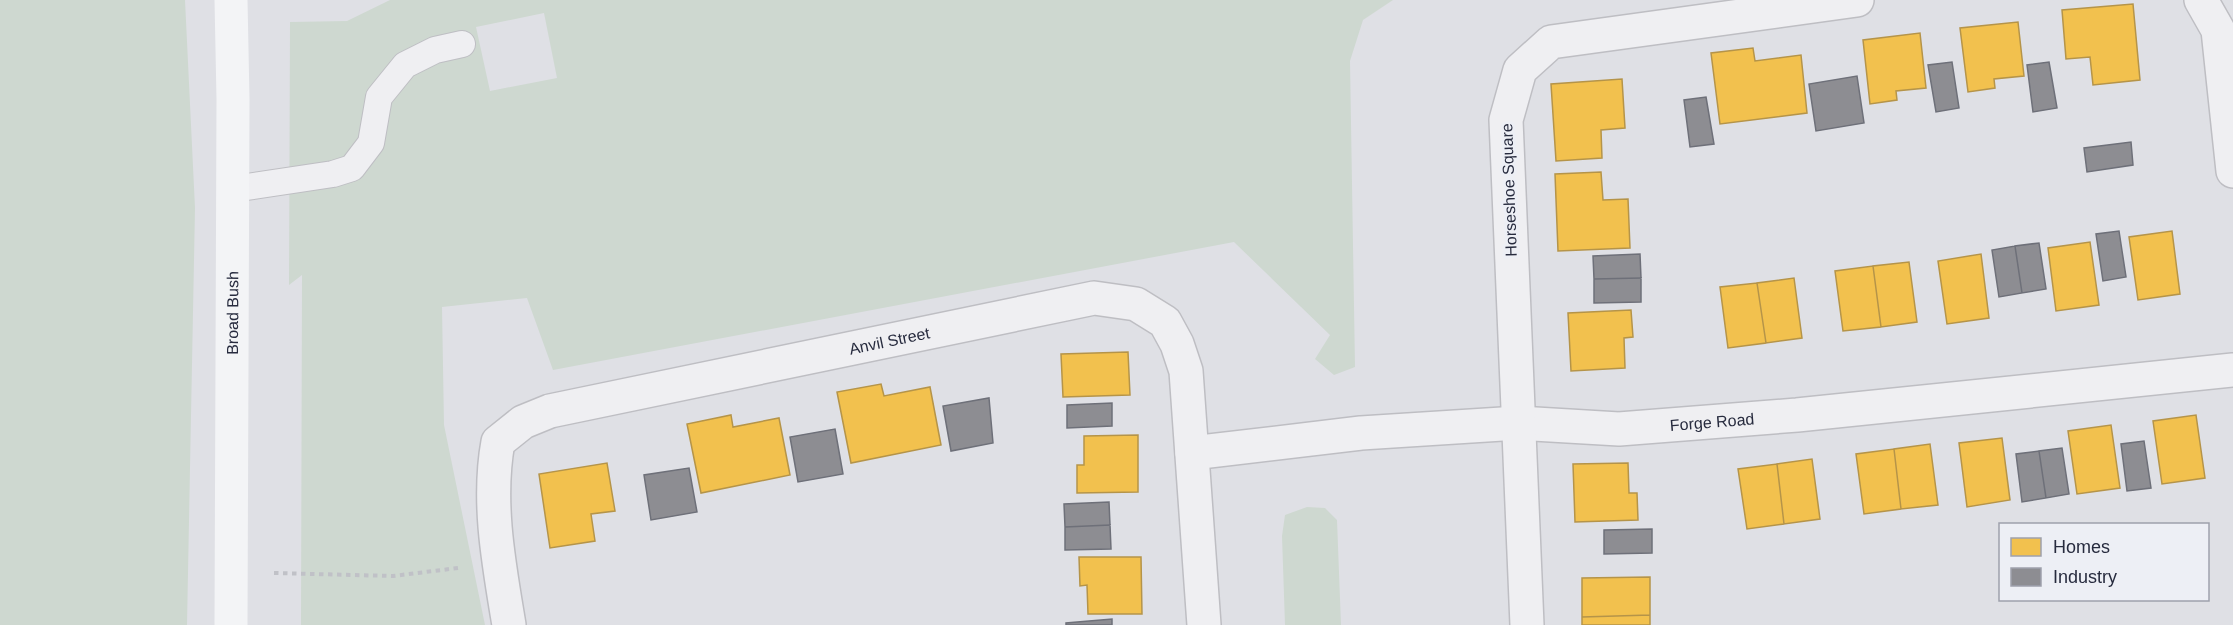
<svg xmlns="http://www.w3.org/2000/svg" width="2233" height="625" font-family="Arial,sans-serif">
<rect width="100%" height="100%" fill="#dfe0e5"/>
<!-- green -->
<path fill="#ced8d0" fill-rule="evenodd" d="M 0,0 L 185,0 L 195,208 L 187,625 L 0,625 Z
M 390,0 L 1393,0 L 1363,20 L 1350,61 L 1355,367 L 1334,375 L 1315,359 L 1330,335 L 1234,242 L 553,370 L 527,298 L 442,307 L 444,425 L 485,625 L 301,625 L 302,275 L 289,285 L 290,22 L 347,21 ZM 544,13 L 557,78 L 490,91 L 476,27 Z
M 1307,507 L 1325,508 L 1337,520 L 1341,625 L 1285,625 L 1282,536 L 1285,515 Z"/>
<!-- homes -->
<path fill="#f2c14e" stroke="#b59449" stroke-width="1.5" d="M 2133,4 L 2140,80 L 2093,85 L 2090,57 L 2066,59 L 2062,10 Z
M 2018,22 L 2024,76 L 1994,79 L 1995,88 L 1968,92 L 1960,28 Z
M 1920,33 L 1926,88 L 1896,91 L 1897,100 L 1870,104 L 1863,40 Z
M 1753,48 L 1755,61 L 1801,55 L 1807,113 L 1720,124 L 1711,53 Z
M 1622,79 L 1625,128 L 1601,130 L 1602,158 L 1556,161 L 1551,84 Z
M 1601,172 L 1603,200 L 1628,199 L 1630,248 L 1558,251 L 1555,174 Z
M 2172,231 L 2180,294 L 2138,300 L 2129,237 Z
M 2090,242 L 2099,305 L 2056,311 L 2048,248 Z
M 1981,254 L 1989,318 L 1947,324 L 1938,261 Z
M 1909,262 L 1917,322 L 1881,327 L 1873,266 Z
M 1873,266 L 1881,327 L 1843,331 L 1835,271 Z
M 1794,278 L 1802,338 L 1766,343 L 1757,283 Z
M 1757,283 L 1766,343 L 1728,348 L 1720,287 Z
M 1631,310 L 1633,337 L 1624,338 L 1625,368 L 1571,371 L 1568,313 Z
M 1128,352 L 1130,395 L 1063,397 L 1061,354 Z
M 881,384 L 884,396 L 930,387 L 941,445 L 851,463 L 837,392 Z
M 731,415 L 733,427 L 779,418 L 790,475 L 701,493 L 687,424 Z
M 2196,415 L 2205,478 L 2162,484 L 2153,421 Z
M 2111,425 L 2120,488 L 2077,494 L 2068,431 Z
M 1138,435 L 1138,492 L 1077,493 L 1077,465 L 1084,465 L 1084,436 Z
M 2002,438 L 2010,500 L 1967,507 L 1959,443 Z
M 1930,444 L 1938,505 L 1901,509 L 1894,449 Z
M 1894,449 L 1901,509 L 1864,514 L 1856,454 Z
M 1812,459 L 1820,519 L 1784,524 L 1777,464 Z
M 607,463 L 615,511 L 591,514 L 595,541 L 550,548 L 539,474 Z
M 1628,463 L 1629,493 L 1637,493 L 1638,520 L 1575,522 L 1573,464 Z
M 1777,464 L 1784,524 L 1747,529 L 1738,469 Z
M 1079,557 L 1141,557 L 1142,614 L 1088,614 L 1087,585 L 1080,586 Z
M 1650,577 L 1650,615 L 1582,617 L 1582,578 Z
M 1650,615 L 1650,625 L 1582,625 L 1582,617 Z"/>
<!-- industry -->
<path fill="#8d8d92" stroke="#6e7079" stroke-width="1.5" d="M 1952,62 L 1959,108 L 1936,112 L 1928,65 Z
M 2049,62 L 2057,108 L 2033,112 L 2027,65 Z
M 1857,76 L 1864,123 L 1816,131 L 1809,84 Z
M 1706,97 L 1714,144 L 1690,147 L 1684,100 Z
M 2131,142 L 2133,165 L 2087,172 L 2084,148 Z
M 2119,231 L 2126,277 L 2103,281 L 2096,234 Z
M 2039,243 L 2046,289 L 2022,293 L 2015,246 Z
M 2015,246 L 2022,293 L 1999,297 L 1992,250 Z
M 1640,254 L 1641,278 L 1594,279 L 1593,256 Z
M 1641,278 L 1641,302 L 1594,303 L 1594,279 Z
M 989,398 L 993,443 L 951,451 L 943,406 Z
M 1112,403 L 1112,426 L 1067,428 L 1067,405 Z
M 835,429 L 843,474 L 798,482 L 790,437 Z
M 2144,441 L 2151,488 L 2127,491 L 2121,444 Z
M 2062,448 L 2069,494 L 2046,498 L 2039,451 Z
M 2039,451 L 2046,498 L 2022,502 L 2016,454 Z
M 689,468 L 697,512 L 651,520 L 644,475 Z
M 1109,502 L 1110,525 L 1065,527 L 1064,504 Z
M 1110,525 L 1111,549 L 1065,550 L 1065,527 Z
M 1652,529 L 1652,553 L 1604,554 L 1604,530 Z
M 1112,619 L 1112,625 L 1066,625 L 1066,623 Z"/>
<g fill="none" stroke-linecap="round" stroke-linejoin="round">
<defs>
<path id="lane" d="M 233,189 L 333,174 L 352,168 L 371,143 L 379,97 L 405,65 L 435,50 L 462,44"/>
<g id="street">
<path d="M 2201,0 L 2218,30 L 2233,171"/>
<path id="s1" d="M 1192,453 L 1361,433 L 1518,423 L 1619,429 L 1797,415 L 2233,370"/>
<path id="s2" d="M 509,625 C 499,565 487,502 498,442 L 523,422 L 550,411 L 1094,298 L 1136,304 L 1165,322 L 1177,344 L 1186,371 L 1204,625"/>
<path d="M 1527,625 L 1506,120 L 1520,70 L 1551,42 L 1857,0"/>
</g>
</defs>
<!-- lane casing -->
<use href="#lane" stroke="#bebec3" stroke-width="28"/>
<!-- street casing -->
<use href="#street" stroke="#bebec3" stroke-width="36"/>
<!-- path -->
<path stroke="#c0c1c7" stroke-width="4" stroke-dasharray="4.5 4.5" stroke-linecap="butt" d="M 274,573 L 393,576 L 458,568"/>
<!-- lane -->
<use href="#lane" stroke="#efeff2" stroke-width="26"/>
<!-- street -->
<use href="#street" stroke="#efeff2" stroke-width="33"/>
<!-- secondary -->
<path stroke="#f3f4f6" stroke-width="33" id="s3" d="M 231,625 L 233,99 L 231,0"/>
</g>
<g text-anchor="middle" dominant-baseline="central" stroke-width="6" stroke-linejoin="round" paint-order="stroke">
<!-- street labels -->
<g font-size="16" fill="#272b3e" stroke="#edeff5">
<text transform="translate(1509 190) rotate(-92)">Horseshoe Square</text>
<text stroke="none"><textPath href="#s3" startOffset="312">Broad Bush</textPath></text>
<text stroke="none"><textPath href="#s2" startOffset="592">Anvil Street</textPath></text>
<text stroke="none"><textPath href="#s1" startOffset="522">Forge Road</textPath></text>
</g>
</g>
<!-- legend -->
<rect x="1999" y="523" width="210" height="78" fill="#edeff5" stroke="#9ea1ac" stroke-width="1.5"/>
<rect x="2011" y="538" width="30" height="18" fill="#f2c14e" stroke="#9ea1ac" stroke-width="1.5"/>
<text x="2053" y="553" font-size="18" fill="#272b3e">Homes</text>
<rect x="2011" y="568" width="30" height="18" fill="#8d8d92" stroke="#9ea1ac" stroke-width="1.5"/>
<text x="2053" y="583" font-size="18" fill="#272b3e">Industry</text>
</svg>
